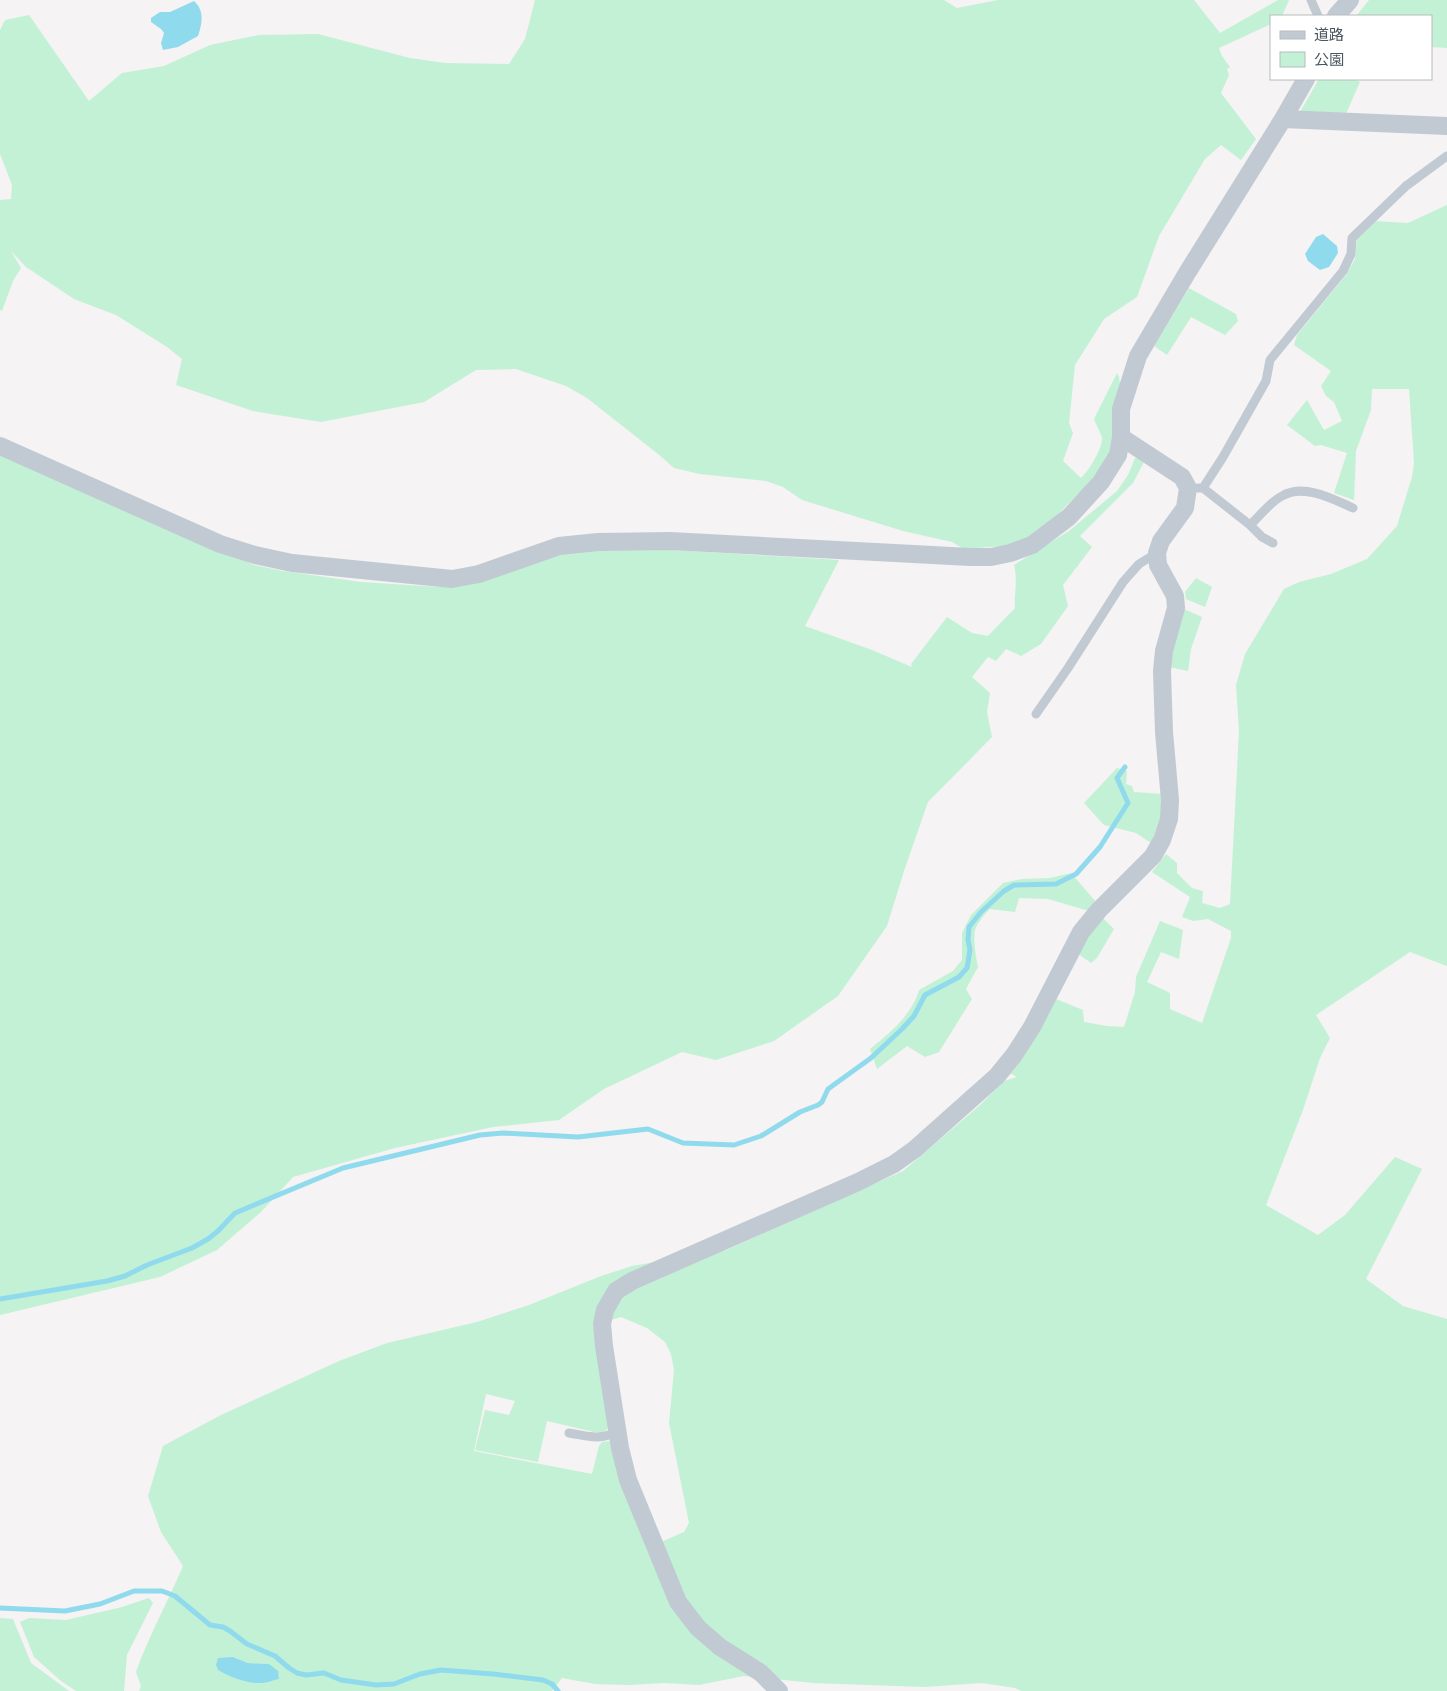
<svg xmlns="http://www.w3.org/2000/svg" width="1447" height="1691" font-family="'Source Sans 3','Noto Sans JP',sans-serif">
<rect width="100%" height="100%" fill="#f5f3f3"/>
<!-- green -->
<path fill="#c3f1d5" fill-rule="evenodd" d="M 535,0 L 944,0 L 957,8 L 998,0 L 1194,0 L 1220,33 L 1278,0 L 1289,0 L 1282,16 L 1271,16 L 1271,24 L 1219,48 L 1222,56 L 1230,67 L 1227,69 L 1229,75 L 1221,93 L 1256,139 L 1241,160 L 1221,145 L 1205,159 L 1159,236 L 1137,297 L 1104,319 L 1075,365 L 1069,423 L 1073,433 L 1063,461 L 1081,478 C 1088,472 1103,448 1102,438 C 1101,433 1096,425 1094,419 L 1117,373 L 1119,377 L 1120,384 L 1110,456 L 1086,486 L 1052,520 L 1026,539 L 1003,546 L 964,549 L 952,542 L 903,531 L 802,500 L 783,487 L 766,481 L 700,474 L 674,468 L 658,454 L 587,398 L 566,386 L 516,369 L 476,370 L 424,402 L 321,422 L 253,411 L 176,385 L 182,359 L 167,347 L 116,315 L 74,299 L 26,267 L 11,251 L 21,268 L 13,281 L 2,311 L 0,310 L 0,200 L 11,199 L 12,185 L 0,154 L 0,30 L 5,20 L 29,15 L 89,101 L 122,73 L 164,66 L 210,45 L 259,35 L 318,34 L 410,58 L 445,63 L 509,64 L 525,39 Z
M 1369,0 L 1447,0 L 1447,48 L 1431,47 L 1431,16 L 1359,16 L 1357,15 Z
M 1319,79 L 1355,79 L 1360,82 L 1345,116 L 1300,112 Z
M 1447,205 L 1447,966 L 1410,952 L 1316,1015 L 1330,1038 L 1320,1058 L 1303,1110 L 1266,1205 L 1318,1235 L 1345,1215 L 1395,1157 L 1422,1169 L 1366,1279 L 1403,1306 L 1447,1319 L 1447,1691 L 1021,1691 L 1015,1688 L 982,1683 L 924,1687 L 813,1683 L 744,1676 L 699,1685 L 665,1683 L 628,1685 L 595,1684 L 562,1678 L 552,1691 L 139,1691 L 141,1686 L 136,1672 C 149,1635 168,1602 183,1566 L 161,1532 L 148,1496 L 163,1446 L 221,1415 L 339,1361 L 387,1343 L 477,1322 L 529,1305 L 601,1276 L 632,1266 L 726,1250 L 903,1171 L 979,1106 L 1004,1081 L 1017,1077 L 1008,1072 L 1056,999 L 1083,1010 L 1084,1022 L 1107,1026 L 1124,1027 L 1135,992 L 1136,977 L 1160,921 L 1183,930 L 1179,959 L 1161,952 L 1147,982 L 1170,993 L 1170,1009 L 1202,1023 L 1231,938 L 1231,931 L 1208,919 L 1193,921 L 1182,917 L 1190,897 L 1152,872 L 1166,854 L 1177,863 L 1177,873 L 1192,888 L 1203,891 L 1202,903 L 1220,908 L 1230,904 L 1239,731 L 1236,685 L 1245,654 L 1284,589 L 1299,582 L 1331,574 L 1367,559 L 1397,526 L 1412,477 L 1414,463 L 1409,389 L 1372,389 L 1371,410 L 1356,451 L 1354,500 L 1334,493 L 1347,453 L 1321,445 L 1315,446 L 1287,425 L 1307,400 L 1324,430 L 1342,421 L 1334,402 L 1326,396 L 1321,386 L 1331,371 L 1294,345 L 1297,335 L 1346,275 L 1355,259 L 1357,238 L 1374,221 L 1408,223 ZM 621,1317 L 647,1328 L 665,1342 L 671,1354 L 674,1370 L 669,1423 L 689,1523 L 684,1532 L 661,1542 L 612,1441 L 602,1442 L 599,1446 L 592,1474 L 474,1451 L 486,1394 L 515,1401 L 509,1415 L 485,1410 L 475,1450 L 538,1462 L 547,1421 L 594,1432 C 602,1433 606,1432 611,1425 L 599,1324 ZM 233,1657 L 248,1663 L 269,1664 L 251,1682 Z
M 1189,288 L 1236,314 L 1238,321 L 1225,335 L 1191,317 L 1167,355 L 1154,346 Z
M 0,451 L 39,466 L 254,565 L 283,571 L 361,582 L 440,587 L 490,579 L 568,551 L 640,548 L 839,560 L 805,626 L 872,650 L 912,667 L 911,664 L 947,617 L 972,633 L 988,636 L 1015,608 C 1014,592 1018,581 1014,565 L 1069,531 L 1117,491 L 1128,475 L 1135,458 L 1139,457 L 1144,462 L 1133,483 L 1080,536 L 1092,547 L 1063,585 L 1068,606 L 1041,644 L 1021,656 L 1006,649 L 996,661 L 988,657 L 972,677 L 990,693 L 987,712 L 992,737 L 928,802 L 904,871 L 887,926 L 838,996 L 774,1041 L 716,1060 L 682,1052 L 604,1089 L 559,1120 L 493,1127 L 395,1148 L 293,1177 L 261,1212 L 217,1250 L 160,1277 L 0,1315 Z
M 1196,578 L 1212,587 L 1205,607 L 1186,599 L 1185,592 Z
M 1184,609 L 1202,617 L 1191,649 L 1188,671 L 1169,667 Z
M 1117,768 L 1127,771 L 1126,784 L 1132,786 L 1134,792 L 1162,794 L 1161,816 L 1151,843 L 1136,833 L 1104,825 L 1084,803 Z
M 1071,873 L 1096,902 L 1089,911 L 1048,899 L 1019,898 L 1015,912 L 990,909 C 984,915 978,922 975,930 C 973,939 976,958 978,967 L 966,989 L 972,999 L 939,1052 L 925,1057 L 907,1046 L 877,1069 L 870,1049 C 890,1033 912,1015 919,990 L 953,971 L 962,960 L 962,933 L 971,915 L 1003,883 L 1022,879 L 1050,878 Z
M 1103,918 L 1114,929 L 1097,958 L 1091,963 L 1077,953 L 1087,936 Z
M 149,1598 L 153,1603 L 127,1655 L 124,1691 L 76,1691 L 61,1681 L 34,1657 L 20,1622 L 29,1618 L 66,1620 L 122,1607 Z
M 0,1618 L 13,1619 L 31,1663 L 69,1691 L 0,1691 Z"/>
<!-- water -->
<path fill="#90daee" d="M 194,1 C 205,11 202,24 198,36 L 178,47 L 163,50 L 161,43 L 164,33 L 161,29 L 151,22 L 151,18 L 160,12 L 170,12 Z
M 1323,234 L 1337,246 L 1338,253 L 1329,267 L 1320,270 L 1308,261 L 1305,254 L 1316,237 Z
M 233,1657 L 248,1663 L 269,1664 L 278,1671 L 279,1679 C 273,1680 267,1683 262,1683 C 248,1684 230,1677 218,1670 L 216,1665 L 218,1658 Z"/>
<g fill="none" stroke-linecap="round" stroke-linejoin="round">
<!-- stream -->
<path stroke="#90daee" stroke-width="5" d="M 0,1299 L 107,1281 L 125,1276 L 147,1265 L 192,1248 L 208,1239 L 218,1231 L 235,1213 L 343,1168 L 480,1135 L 503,1133 L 578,1137 L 648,1129 L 683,1143 L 734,1145 L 761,1136 L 800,1112 L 818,1105 L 822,1102 L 828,1089 L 871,1058 L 902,1029 L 914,1016 L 925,995 L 959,977 L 967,968 L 970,950 L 968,940 L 969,927 L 981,912 L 1004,891 L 1014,885 L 1056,884 L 1076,874 L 1100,847 L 1128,803 L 1117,778 L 1125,767
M 0,1608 L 65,1611 L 100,1604 L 134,1591 L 162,1591 L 175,1596 L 210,1625 L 223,1627 L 230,1631 L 247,1644 L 275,1656 L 289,1668 L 297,1673 L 306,1675 L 324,1673 L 341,1680 L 376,1685 L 394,1684 L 420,1674 L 441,1670 L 493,1674 L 543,1680 L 552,1684 L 558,1691"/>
<!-- service -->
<path stroke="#c1cad2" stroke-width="9" d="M 1311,0 L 1318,16
M 1198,488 L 1203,488 L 1250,525 L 1262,537 L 1273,543
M 1203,488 L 1223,457 L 1266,381 L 1270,360 L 1343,271 L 1351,254 L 1352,238 L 1406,186 L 1447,156
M 1250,525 C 1260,516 1270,502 1282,496 C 1304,483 1333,499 1353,508
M 1036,714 L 1068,668 L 1123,582 L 1139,564 L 1157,553
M 569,1433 C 588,1436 599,1441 618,1431"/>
<!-- minor -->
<path stroke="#c1cad2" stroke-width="18" d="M 1336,16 L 1350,0
M 1283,119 L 1447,126
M 0,446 L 220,544 L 255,555 L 292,563 L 452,579 L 479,574 L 559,546 L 598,542 L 670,541 L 970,557 L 991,557 L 1010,553 L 1032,545 L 1069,517 L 1101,482 L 1118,455 L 1121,437 L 1121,409 L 1138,356 L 1187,273 L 1283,119 L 1306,79
M 779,1691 L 761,1673 L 720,1647 L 698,1628 L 678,1602 L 628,1480 L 620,1448 L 604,1346 L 602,1324 L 605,1310 L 616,1291 L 632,1281 L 858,1182 L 894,1164 L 915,1149 L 997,1076 L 1014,1055 L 1032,1027 L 1081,932 L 1099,910 L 1153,856 L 1162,840 L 1169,819 L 1170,800 L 1164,732 L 1162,671 L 1164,651 L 1176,608 L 1175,596 L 1158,565 L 1157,553 L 1161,541 L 1185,508 L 1188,488 L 1182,477 L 1121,437"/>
</g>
<!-- legend -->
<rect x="1270" y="15" width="162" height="65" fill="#ffffff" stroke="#b7bbc0"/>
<rect x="1280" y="31" width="25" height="8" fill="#c1cad2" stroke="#b7bbc0"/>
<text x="1314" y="40" font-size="15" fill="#4a5661">道路</text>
<rect x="1280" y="52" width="25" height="15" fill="#c3f1d5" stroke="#b7bbc0"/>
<text x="1314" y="65" font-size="15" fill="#4a5661">公園</text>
</svg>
